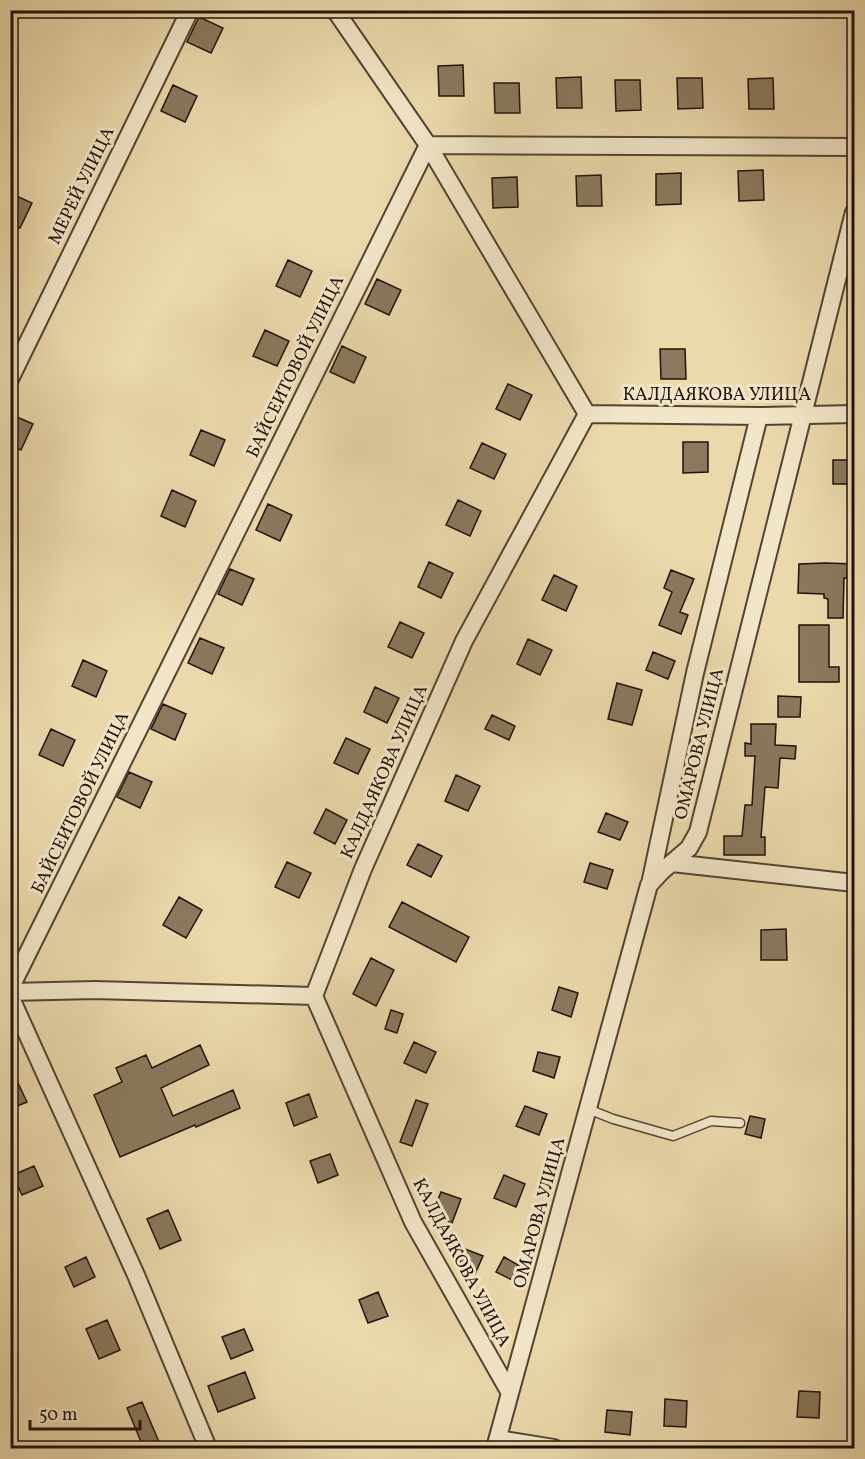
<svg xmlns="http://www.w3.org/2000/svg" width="865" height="1459" font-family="Vollkorn,serif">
<rect width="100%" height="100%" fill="#ebd9ab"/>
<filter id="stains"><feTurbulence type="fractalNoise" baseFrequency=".00333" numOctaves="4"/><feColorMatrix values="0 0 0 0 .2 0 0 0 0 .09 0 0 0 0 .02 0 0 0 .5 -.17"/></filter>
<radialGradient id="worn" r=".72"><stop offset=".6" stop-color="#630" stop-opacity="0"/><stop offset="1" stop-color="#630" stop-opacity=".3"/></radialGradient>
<!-- building -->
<path fill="#8a795e" stroke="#20120b" stroke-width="1.5" d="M 199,17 L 223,28 L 211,53 L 187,42 Z
M 463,65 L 464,96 L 439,96 L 438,66 Z
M 581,77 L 582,108 L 557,108 L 556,78 Z
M 677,78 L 702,78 L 703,108 L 678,109 Z
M 773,78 L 774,109 L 749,109 L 748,79 Z
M 615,80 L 640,80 L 641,110 L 616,111 Z
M 494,83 L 519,83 L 520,113 L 495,113 Z
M 173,85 L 197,96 L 185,122 L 161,111 Z
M 763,170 L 764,200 L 739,201 L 738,171 Z
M 681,173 L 681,204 L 656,205 L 656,174 Z
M 601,175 L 602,206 L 577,206 L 576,176 Z
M 517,177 L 518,207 L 493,208 L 492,178 Z
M 10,193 L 32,203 L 20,228 L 10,224 Z
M 288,260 L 312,271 L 300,297 L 276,286 Z
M 377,279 L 401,290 L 389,315 L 365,304 Z
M 265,330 L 289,341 L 277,366 L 253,356 Z
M 342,346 L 366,357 L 354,383 L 330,372 Z
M 660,349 L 685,349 L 686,379 L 661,379 Z
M 508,384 L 532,395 L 520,420 L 496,409 Z
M 10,414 L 33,424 L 21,450 L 10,445 Z
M 201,430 L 225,440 L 214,466 L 190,455 Z
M 683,442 L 708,442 L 708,472 L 683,473 Z
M 482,443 L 506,454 L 494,479 L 470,468 Z
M 833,460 L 855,460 L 855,484 L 833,484 Z
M 172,490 L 196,501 L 185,527 L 161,516 Z
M 458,500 L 481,511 L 470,536 L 446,525 Z
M 268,504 L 292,515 L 280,541 L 256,530 Z
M 429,562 L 453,573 L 441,598 L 418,587 Z
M 825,563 L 855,564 L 855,578 L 844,578 L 843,618 L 828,618 L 828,599 L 824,598 L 824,594 L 798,593 L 799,564 Z
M 230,569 L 254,579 L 242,605 L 218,594 Z
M 671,570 L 694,579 L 680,612 L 688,615 L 681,634 L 659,625 L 672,592 L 664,588 Z
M 554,575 L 577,586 L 566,611 L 542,600 Z
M 400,622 L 424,633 L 412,658 L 388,647 Z
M 799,625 L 829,625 L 829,667 L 839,667 L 839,682 L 799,682 Z
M 200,638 L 224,648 L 212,674 L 188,663 Z
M 528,639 L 552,650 L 540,675 L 517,664 Z
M 653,652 L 675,661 L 668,679 L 646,670 Z
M 83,660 L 107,671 L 96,697 L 72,686 Z
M 617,683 L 642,690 L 632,725 L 608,719 Z
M 375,687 L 399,698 L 387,723 L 364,712 Z
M 778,696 L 801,697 L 800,717 L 778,717 Z
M 163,704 L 186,714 L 175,740 L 151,729 Z
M 492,715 L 515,726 L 509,740 L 485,729 Z
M 751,724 L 776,724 L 775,745 L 796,746 L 795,759 L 780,758 L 778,788 L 765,787 L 761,837 L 765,837 L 765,855 L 724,855 L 724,836 L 742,836 L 745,805 L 752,805 L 755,756 L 745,756 L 745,743 L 751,744 Z
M 51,729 L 75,740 L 63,766 L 39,755 Z
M 346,738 L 370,749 L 358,774 L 334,763 Z
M 129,772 L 152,782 L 140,808 L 117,797 Z
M 456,775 L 480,786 L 468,811 L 445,801 Z
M 326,809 L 347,820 L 335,844 L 314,833 Z
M 606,813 L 628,822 L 620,840 L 598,832 Z
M 418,844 L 442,856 L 431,877 L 407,865 Z
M 287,862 L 311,873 L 299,898 L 275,887 Z
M 590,863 L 613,870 L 607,889 L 584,882 Z
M 179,897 L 202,910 L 186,938 L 163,925 Z
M 402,902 L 469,937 L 456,962 L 389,927 Z
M 786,929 L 787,960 L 761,960 L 761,930 Z
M 371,958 L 394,970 L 376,1006 L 353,994 Z
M 559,987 L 578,993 L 571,1017 L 552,1010 Z
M 391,1010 L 403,1014 L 397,1033 L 385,1029 Z
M 414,1042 L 436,1052 L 426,1073 L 404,1063 Z
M 200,1045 L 209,1065 L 161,1088 L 173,1116 L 233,1090 L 240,1108 L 196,1127 L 195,1125 L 120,1157 L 94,1095 L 122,1082 L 116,1068 L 146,1055 L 152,1068 Z
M 538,1052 L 560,1057 L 554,1078 L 533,1071 Z
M 10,1066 L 27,1102 L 10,1109 Z
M 309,1094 L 317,1117 L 294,1126 L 286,1103 Z
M 416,1100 L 428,1104 L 412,1146 L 400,1142 Z
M 525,1106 L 547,1114 L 539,1135 L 516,1126 Z
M 750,1116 L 765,1119 L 761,1138 L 745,1134 Z
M 330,1154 L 338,1175 L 318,1183 L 310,1161 Z
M 34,1166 L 43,1186 L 22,1195 L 13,1175 Z
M 504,1175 L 525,1184 L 516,1207 L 494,1198 Z
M 441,1192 L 461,1199 L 452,1223 L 432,1215 Z
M 168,1210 L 181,1240 L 160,1249 L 147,1219 Z
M 465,1249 L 483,1256 L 475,1274 L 458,1267 Z
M 86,1257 L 95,1277 L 74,1287 L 65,1267 Z
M 504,1257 L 520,1266 L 512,1280 L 496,1272 Z
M 378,1292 L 388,1316 L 368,1323 L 359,1300 Z
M 107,1320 L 120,1350 L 99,1359 L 86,1329 Z
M 244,1329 L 253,1350 L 231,1359 L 222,1337 Z
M 245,1372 L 255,1398 L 218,1412 L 208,1386 Z
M 799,1391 L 820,1392 L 819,1418 L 797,1417 Z
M 665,1399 L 687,1401 L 686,1427 L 664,1426 Z
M 142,1402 L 162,1449 L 144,1449 L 127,1408 Z
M 607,1410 L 632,1412 L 630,1435 L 605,1432 Z"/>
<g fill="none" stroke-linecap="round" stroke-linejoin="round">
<defs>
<path id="lane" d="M 588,1109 L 613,1119 L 673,1136 L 711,1121 L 740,1123"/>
<path id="street" d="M 335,10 L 428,145 L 587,414
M 10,379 L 190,10
M 672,863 L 854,883
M 650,884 L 695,673 L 759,416
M 10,989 L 428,145 L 854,147
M 10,992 L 95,990 L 314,996
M 10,996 L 136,1275 L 208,1448
M 510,1393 L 413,1222 L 314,996 L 363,869 L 464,641 L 587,414 L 759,416 L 854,414
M 498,1439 L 554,1448
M 495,1448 L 649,885 L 661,872 L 689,848 L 698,832 L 854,212"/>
</defs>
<!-- lane casing -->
<use href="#lane" stroke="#534433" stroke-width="11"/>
<!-- street casing -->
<use href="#street" stroke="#534433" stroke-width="20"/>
<!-- lane -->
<use href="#lane" stroke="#f2e6c8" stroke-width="8"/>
<!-- street -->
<use href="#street" stroke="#f2e6c8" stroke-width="16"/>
</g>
<g text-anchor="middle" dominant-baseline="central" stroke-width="6" stroke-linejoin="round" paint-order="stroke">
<!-- street labels -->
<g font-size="18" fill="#20120b" stroke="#f2e6c8">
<text transform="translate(82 186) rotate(-64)">МЕРЕЙ УЛИЦА</text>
<text transform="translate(296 367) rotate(-64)">БАЙСЕИТОВОЙ УЛИЦА</text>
<text x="717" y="395">КАЛДАЯКОВА УЛИЦА</text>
<text transform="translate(700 744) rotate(-76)">ОМАРОВА УЛИЦА</text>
<text transform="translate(385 772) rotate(-66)">КАЛДАЯКОВА УЛИЦА</text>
<text transform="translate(81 803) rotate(-64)">БАЙСЕИТОВОЙ УЛИЦА</text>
<text transform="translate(540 1213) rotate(-75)">ОМАРОВА УЛИЦА</text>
<text transform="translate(461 1263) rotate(62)">КАЛДАЯКОВА УЛИЦА</text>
</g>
</g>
<!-- margin -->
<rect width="865" height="1459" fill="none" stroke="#ebd9ab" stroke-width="36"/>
<rect x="12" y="12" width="841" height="1435" fill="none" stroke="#20120b" stroke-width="3"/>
<rect x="18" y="18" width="829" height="1423" fill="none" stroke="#20120b" stroke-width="1.5"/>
<!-- scale -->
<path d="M30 1420v9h110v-9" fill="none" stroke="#20120b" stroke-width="3"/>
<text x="39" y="1420" font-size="18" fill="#20120b" stroke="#f2e6c8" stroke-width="4.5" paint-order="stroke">50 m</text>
<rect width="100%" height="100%" filter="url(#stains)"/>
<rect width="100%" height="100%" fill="url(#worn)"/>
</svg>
